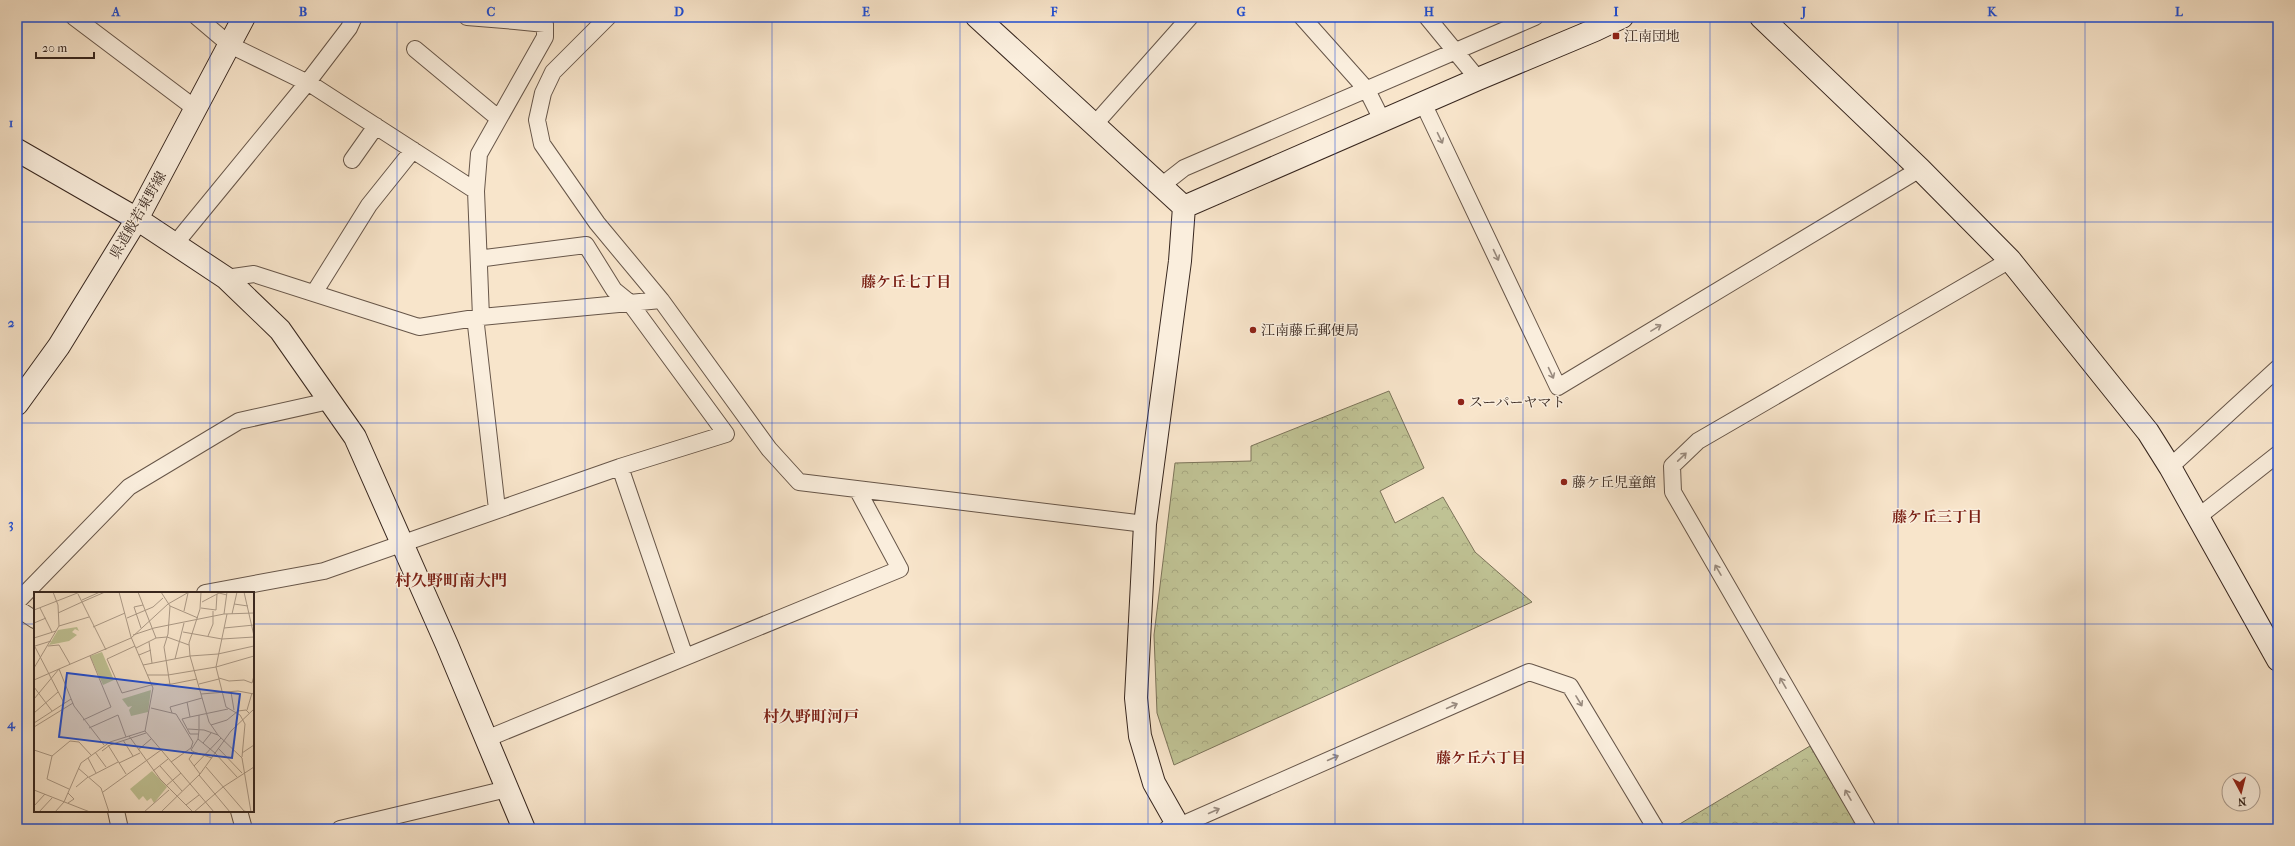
<svg xmlns="http://www.w3.org/2000/svg" width="2295" height="846" font-family="'IM FELL French Canon','Noto Serif JP',serif">
<defs>
<pattern id="forest-crowns" width="20" height="18" patternUnits="userSpaceOnUse"><rect width="20" height="18" fill="#c0c395"/><path d="M2 6a3 3 0 1 1 6 0M12 15a3 3 0 1 1 6 0" fill="none" stroke="#a6a780"/></pattern>
</defs>
<rect width="100%" height="100%" fill="#f8e5cb"/>
<filter id="stains"><feTurbulence type="fractalNoise" baseFrequency=".005" numOctaves="4"/><feColorMatrix values="0 0 0 0 .2 0 0 0 0 .09 0 0 0 0 .02 0 0 0 .5 -.17"/></filter>
<radialGradient id="worn" r=".72"><stop offset=".6" stop-color="#630" stop-opacity="0"/><stop offset="1" stop-color="#630" stop-opacity=".3"/></radialGradient>
<!-- forest -->
<path fill="url(#forest-crowns)" stroke="#7c745a" d="M 1389,391 L 1424,468 L 1380,491 L 1395,523 L 1443,497 L 1475,552 L 1532,602 L 1174,765 L 1157,713 L 1154,635 L 1175,463 L 1251,461 L 1251,446 Z
M 1810,746 L 1859,829 L 1680,829 L 1678,825 Z"/>
<g fill="none" stroke-linecap="round" stroke-linejoin="round">
<defs>
<path id="street" d="M 74,17 L 196,109
M 197,17 L 230,45 L 312,85 L 476,191 L 481,317
M 467,17 L 515,21 L 517,17
M 608,17 L 553,72 L 543,93 L 537,120 L 542,144 L 597,223 L 661,300 L 769,449 L 799,482 L 1145,524
M 1302,17 L 1367,90 L 1382,120
M 1427,17 L 1478,79
M 415,49 L 498,118
M 1423,103 L 1558,387 L 1920,169
M 1095,124 L 1190,17
M 352,160 L 376,126
M 1161,186 L 1184,168 L 1535,17
M 476,191 L 479,154 L 545,37 L 545,24 L 515,21
M 175,244 L 307,83 L 349,28 L 354,17
M 485,258 L 586,245 L 614,290 L 630,303 L 726,434 L 620,467
M 226,278 L 254,274 L 419,327 L 481,317 L 661,300
M 314,293 L 369,205 L 413,150
M 476,325 L 497,509
M 2170,467 L 2278,368
M 2198,517 L 2278,454
M 205,593 L 324,571 L 620,467 L 685,657
M 17,602 L 129,487 L 239,421 L 329,401
M 17,608 L 35,620
M 486,739 L 900,569 L 857,489
M 116,811 L 120,829
M 239,811 L 244,829
M 340,829 L 507,789
M 1167,829 L 1179,826 L 1529,672 L 1570,686 L 1656,829
M 1868,829 L 1673,492 L 1672,466 L 1698,441 L 2010,260"/>
<path id="secondary" d="M 977,17 L 1184,207
M 1761,17 L 1920,169 L 2010,260 L 2148,432 L 2170,467 L 2278,660
M 17,150 L 137,219 L 226,278 L 280,330 L 355,437 L 447,645 L 524,829
M 1184,207 L 1478,79 L 1595,30 L 1622,17
M 17,404 L 59,346 L 137,219 L 244,17
M 1180,829 L 1154,783 L 1140,736 L 1136,698 L 1145,524 L 1180,261 L 1184,207"/>
</defs>
<!-- street casing -->
<use href="#street" stroke="#675649" stroke-width="18"/>
<!-- secondary casing -->
<use href="#secondary" stroke="#37261e" stroke-width="24"/>
<!-- street -->
<use href="#street" stroke="#faeedd" stroke-width="16"/>
<!-- secondary -->
<use href="#secondary" stroke="#faeedd" stroke-width="22"/>
</g>
<!-- one-way arrows -->
<defs><path id="oneway-shaft" d="M-6 0H5M1.5-3L5.5 0L1.5 3" fill="none" stroke-width="1.6" stroke-linecap="round" stroke-linejoin="round"/></defs>
<g stroke="#988a7e">
<use href="#oneway-shaft" transform="translate(1440 138) rotate(64)"/>
<use href="#oneway-shaft" transform="translate(1496 255) rotate(65)"/>
<use href="#oneway-shaft" transform="translate(1656 328) rotate(-31)"/>
<use href="#oneway-shaft" transform="translate(1551 373) rotate(65)"/>
<use href="#oneway-shaft" transform="translate(1682 457) rotate(-44)"/>
<use href="#oneway-shaft" transform="translate(1718 570) rotate(-120)"/>
<use href="#oneway-shaft" transform="translate(1783 683) rotate(-120)"/>
<use href="#oneway-shaft" transform="translate(1579 701) rotate(59)"/>
<use href="#oneway-shaft" transform="translate(1452 706) rotate(-24)"/>
<use href="#oneway-shaft" transform="translate(1333 758) rotate(-24)"/>
<use href="#oneway-shaft" transform="translate(1848 795) rotate(-120)"/>
<use href="#oneway-shaft" transform="translate(1214 811) rotate(-24)"/>
</g>
<!-- grid -->
<path fill="none" stroke="#1d4ed8" stroke-width="1" stroke-opacity="0.55" d="M 210,17 L 210,593M 397,17 L 397,829M 585,17 L 585,829M 772,17 L 772,829M 960,17 L 960,829M 1148,17 L 1148,829M 1335,17 L 1335,829M 1523,17 L 1523,829M 1710,17 L 1710,829M 1898,17 L 1898,829M 2085,17 L 2085,829M 17,222 L 2278,222M 17,423 L 2278,423M 17,624 L 35,624M 253,624 L 2278,624M 210,811 L 210,829"/>
<!-- markers -->
<g fill="#8f2418" stroke="#faeedd" stroke-width="1.5">
<rect x="1612" y="32" width="8" height="8" rx="2"/>
<circle cx="1253" cy="330" r="4"/>
<circle cx="1461" cy="402" r="4"/>
<circle cx="1564" cy="482" r="4"/>
</g>
<g text-anchor="middle" dominant-baseline="central" stroke-width="3" stroke-linejoin="round" paint-order="stroke">
<!-- poi labels -->
<g font-size="14" fill="#37261e" stroke="#faeedd" text-anchor="start">
<text x="1624" y="36">江南団地</text>
<text x="1261" y="330">江南藤丘郵便局</text>
<text x="1469" y="402">スーパーヤマト</text>
<text x="1572" y="482">藤ケ丘児童館</text>
</g>
<!-- street labels -->
<g font-size="14" fill="#37261e" stroke="#faeedd">
<text transform="translate(138 215) rotate(-60)">県道般若東野線</text>
</g>
<!-- neighbourhood labels -->
<g font-size="15" font-weight="bold" fill="#7a1f14" stroke="#faeedd">
<text x="906" y="282">藤ケ丘七丁目</text>
<text x="1937" y="517">藤ケ丘三丁目</text>
<text x="1481" y="758">藤ケ丘六丁目</text>
</g>
<!-- quarter labels -->
<g font-size="16" font-weight="bold" fill="#7a1f14" stroke="#faeedd">
<text x="451" y="580">村久野町南大門</text>
<text x="811" y="716">村久野町河戸</text>
</g>
</g>
<!-- overview -->
<g transform="translate(34 592)">
<rect width="220" height="220" fill="#f8e5cb"/>
<path d="M 43,35 L 45,39 L 41,37 L 38,40 L 43,43 L 35,49 L 15,53 L 24,38 ZM 68,60 L 80,88 L 69,93 L 56,64 ZM 117,98 L 114,120 L 97,124 L 95,118 L 98,114 L 94,115 L 88,107 ZM 118,179 L 133,195 L 120,211 L 117,206 L 113,209 L 109,204 L 105,208 L 96,197 Z" fill="#c0c395"/>
<path fill="none" stroke="#ab9986" stroke-width="1" d="M 85,0 L 97,45 L 119,96 L 111,139M 104,0 L 122,46M 127,0 L 136,14 L 164,26M 167,0 L 166,17 L 155,51 L 156,64 L 175,130 L 184,143 L 208,166 L 217,220M 210,0 L 220,44M 44,2 L 72,58M 48,8 L 66,0M 48,10 L 71,0M 168,10 L 185,1 L 193,3M 200,12 L 214,14M 6,16 L 18,40M 167,16 L 182,18 L 183,2M 0,18 L 46,0M 150,19 L 154,1M 24,21 L 48,10M 190,22 L 193,0M 193,22 L 182,75 L 192,115 L 206,123 L 211,132 L 208,165M 198,22 L 203,0M 93,26 L 119,15 L 129,6M 0,31 L 12,26M 25,34 L 55,25M 59,35 L 91,21M 107,36 L 100,15 L 109,13M 190,36 L 220,33M 149,40 L 188,47 L 220,45M 99,43 L 120,36 L 190,22 L 220,21M 174,44 L 179,32 L 179,19M 0,46 L 22,39M 115,50 L 118,71M 0,53 L 30,111M 1,54 L 17,49M 14,54 L 25,53 L 36,72M 101,54 L 73,67 L 88,101 L 117,93 L 138,92 L 163,87M 102,56 L 122,46 L 133,45 L 155,53M 105,63 L 117,58M 141,67 L 150,31M 109,73 L 156,64 L 184,62 L 220,54M 0,76 L 25,34 L 24,13 L 19,0M 113,83 L 134,83 L 182,75 L 220,64M 185,86 L 195,89 L 210,88 L 218,91 L 220,84M 0,88 L 25,77 L 40,114 L 70,153M 165,92 L 185,87M 136,93 L 130,55 L 134,42 L 136,14M 0,95 L 18,119M 197,100 L 200,118M 167,102 L 204,99 L 220,102M 0,107 L 25,77 L 97,46 L 134,12 L 155,0M 153,110 L 156,125 L 194,117M 117,116 L 142,122 L 159,150 L 157,156 L 137,170M 213,118 L 218,101M 0,121 L 24,100M 138,121 L 136,115 L 168,106M 156,125 L 148,127 L 156,142 L 164,142M 49,128 L 77,115 L 56,64M 0,131 L 37,107M 177,133 L 193,128 L 204,119 L 212,118 L 215,121M 0,135 L 39,111M 55,136 L 84,123 L 92,145M 154,137 L 170,138 L 184,143M 165,137 L 165,123M 165,138 L 164,147 L 181,161 L 203,185M 111,139 L 180,220M 95,144 L 126,187 L 159,220M 89,148 L 99,164M 169,151 L 177,141M 74,153 L 92,182M 184,156 L 208,181M 0,158 L 18,164M 104,158 L 117,147M 68,159 L 76,153 L 112,141M 61,160 L 72,175M 160,160 L 157,158 L 164,147M 208,161 L 220,153M 54,166 L 62,181M 85,171 L 106,161M 126,174 L 148,199M 160,174 L 187,146M 172,175 L 210,219 L 214,220M 44,176 L 67,196 L 75,220M 119,179 L 134,167M 166,182 L 155,167 L 160,160 L 178,166M 165,183 L 196,220M 55,185 L 84,170M 132,194 L 147,181M 42,195 L 54,185M 35,197 L 13,187 L 18,164 L 36,149 L 45,150 L 57,163M 0,198 L 56,220M 69,200 L 127,158M 34,201 L 40,207 L 34,211M 152,213 L 165,203M 0,214 L 11,202M 5,220 L 18,206M 21,220 L 30,210 L 47,171 L 76,150 L 111,139M 110,220 L 135,198M 127,220 L 166,182 L 197,139 L 220,117M 160,220 L 189,195 L 220,175"/>
<path fill="#1d4ed8" fill-opacity="0.15" stroke="#1d4ed8" stroke-width="2" d="M 33,81 L 206,102 L 198,166 L 25,145 Z"/>
<rect width="220" height="220" fill="none" stroke="#37261e" stroke-width="2"/>
</g>
<!-- margin -->
<rect width="2295" height="846" fill="none" stroke="#f8e5cb" stroke-width="44"/>
<!-- north arrow -->
<g transform="translate(2241 792) rotate(173)"><circle r="19" fill="#faeedd" stroke="#ac9e91"/>
<path d="M0-3L7 15L0 10L-7 15Z" fill="#8f2418"/>
<text y="-6" font-size="11" font-weight="bold" text-anchor="middle" fill="#37261e">N</text>
</g>
<!-- scale -->
<path d="M36 52v6h58v-6" fill="none" stroke="#37261e" stroke-width="2"/>
<text x="42" y="52" font-size="12" fill="#37261e" stroke="#faeedd" stroke-width="3" paint-order="stroke">20 m</text>
<rect x="22" y="22" width="2251" height="802" fill="none" stroke="#1d4ed8" stroke-width="1.5"/>
<g font-size="13" text-anchor="middle" font-weight="bold" fill="#1d4ed8">
<text x="116" y="16">A</text>
<text x="303" y="16">B</text>
<text x="491" y="16">C</text>
<text x="679" y="16">D</text>
<text x="866" y="16">E</text>
<text x="1054" y="16">F</text>
<text x="1241" y="16">G</text>
<text x="1429" y="16">H</text>
<text x="1616" y="16">I</text>
<text x="1804" y="16">J</text>
<text x="1992" y="16">K</text>
<text x="2179" y="16">L</text>
<text x="11" y="127">1</text>
<text x="11" y="327">2</text>
<text x="11" y="528">3</text>
<text x="11" y="728">4</text>
</g>
<rect width="100%" height="100%" filter="url(#stains)"/>
<rect width="100%" height="100%" fill="url(#worn)"/>
</svg>
